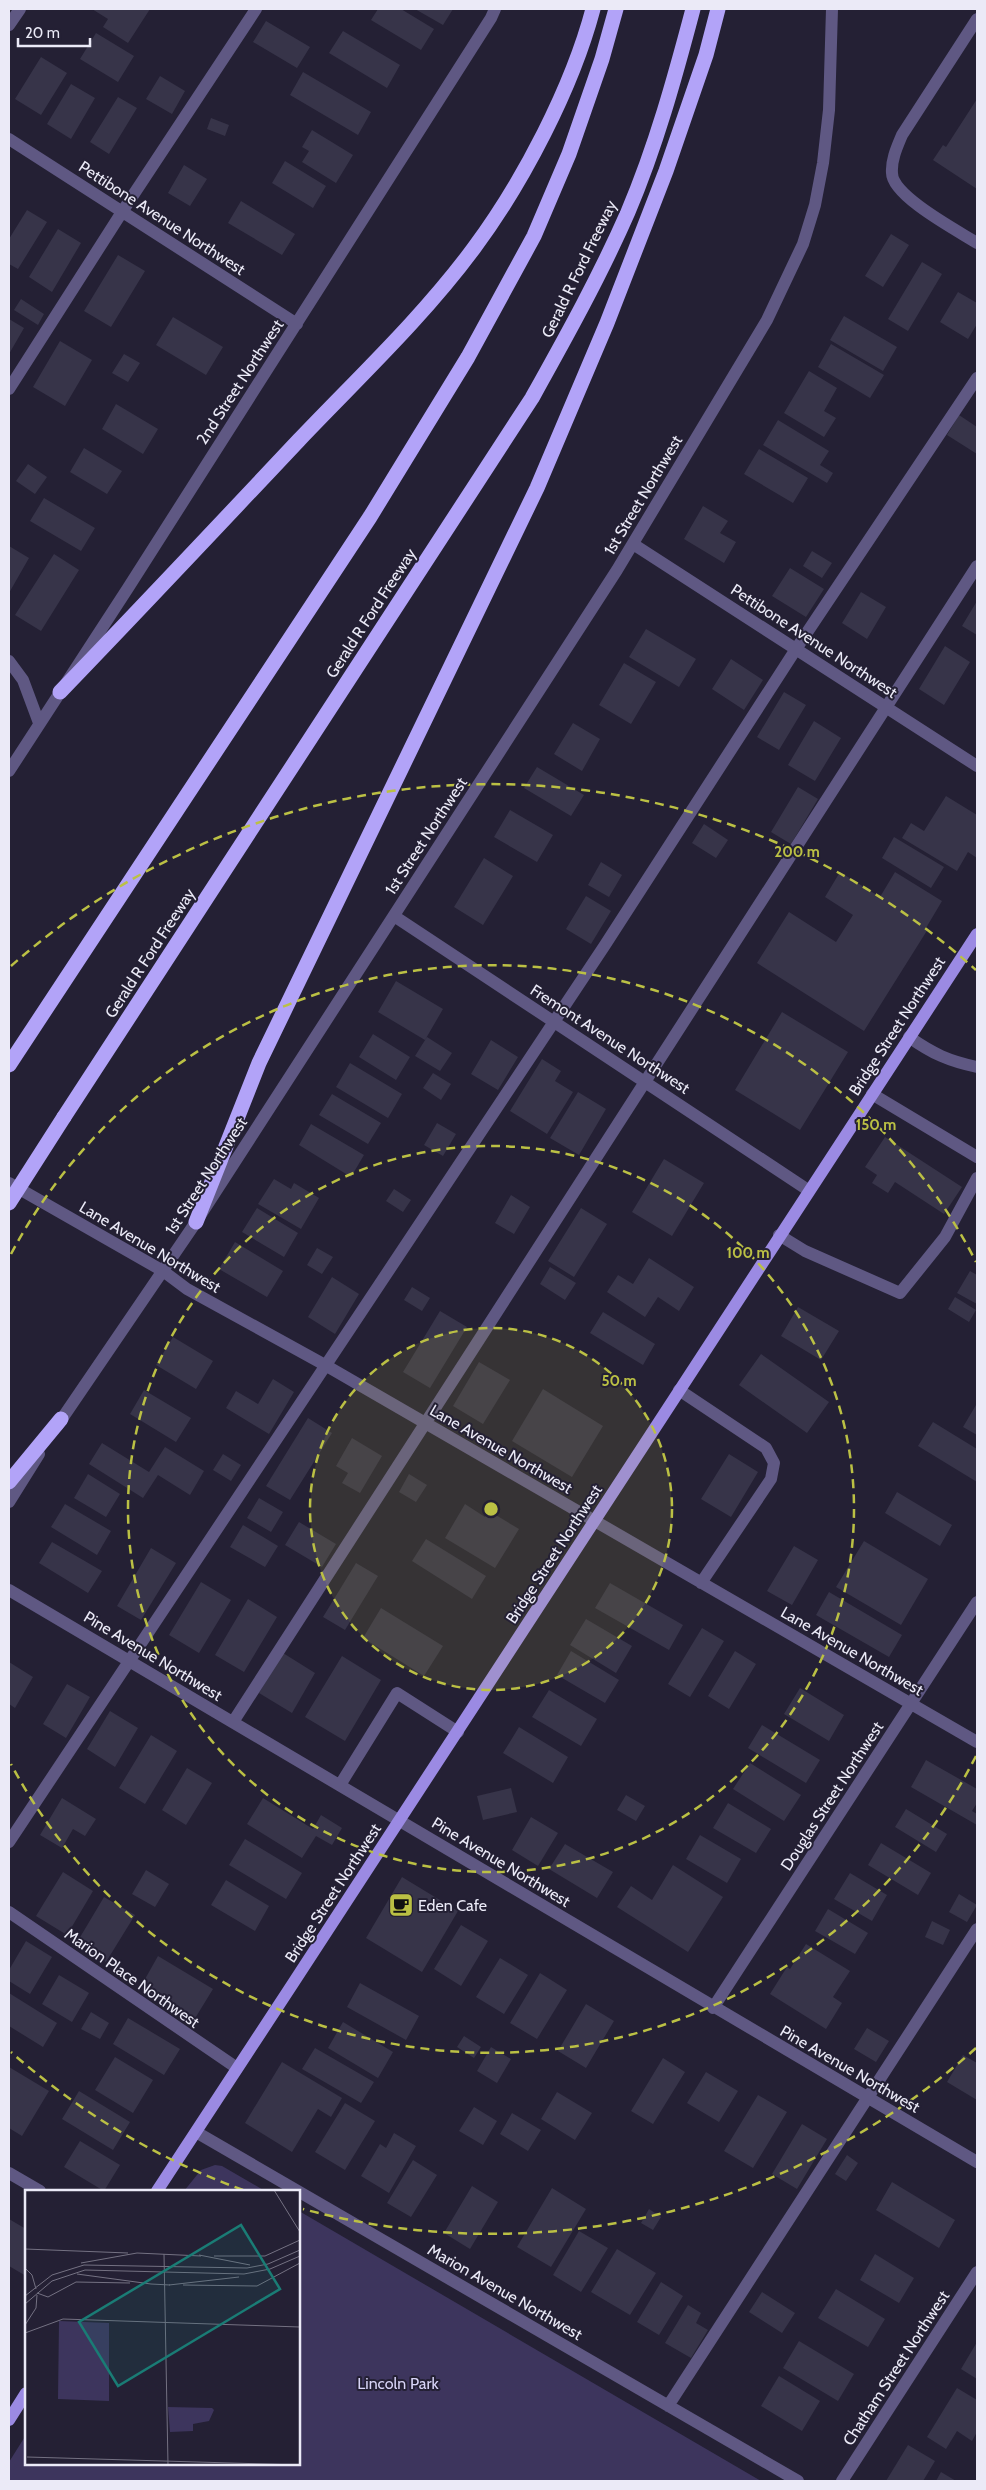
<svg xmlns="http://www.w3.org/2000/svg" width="986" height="2490" font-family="Cabin,sans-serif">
<rect width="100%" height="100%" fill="#242034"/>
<!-- green -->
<path fill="#3d355d" d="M 215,2165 L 222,2166 L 265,2191 L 184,2191 L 201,2170 Z
M 299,2211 L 761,2481 L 9,2481 L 9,2462 L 26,2435 L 26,2464 L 299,2464 Z"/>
<!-- building -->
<path fill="#373449" d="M 92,9 L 150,9 L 128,43 L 103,27 L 108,19 Z
M 378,9 L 401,9 L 434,29 L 421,50 L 371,20 Z
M 415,9 L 453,9 L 443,25 Z
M 266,21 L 310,47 L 297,68 L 253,42 Z
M 343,31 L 400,65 L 387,88 L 329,53 Z
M 96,33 L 134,56 L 118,82 L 80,59 Z
M 41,57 L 67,73 L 41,115 L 15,99 Z
M 303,72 L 371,112 L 358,135 L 290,95 Z
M 160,76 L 185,91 L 172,114 L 146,99 Z
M 71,84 L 95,98 L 71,139 L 47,124 Z
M 118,97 L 137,108 L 109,154 L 90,142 Z
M 977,99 L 977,189 L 933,160 L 943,145 L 946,147 Z
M 211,118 L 229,125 L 225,136 L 207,129 Z
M 312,130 L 353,155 L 336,183 L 302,162 L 309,151 L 302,147 Z
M 285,161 L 326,186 L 313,208 L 272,183 Z
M 184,165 L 207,179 L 190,206 L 168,193 Z
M 241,201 L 295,234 L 282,255 L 228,223 Z
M 27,210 L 47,222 L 18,269 L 9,264 L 9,239 Z
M 58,229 L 81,243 L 52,292 L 29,277 Z
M 891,234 L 909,245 L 883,287 L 865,276 Z
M 118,255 L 145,271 L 111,327 L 84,311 Z
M 922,262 L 942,274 L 908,331 L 888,319 Z
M 958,292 L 977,303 L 977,324 L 968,339 L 940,322 Z
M 21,299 L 44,314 L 38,325 L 14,310 Z
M 844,316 L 897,347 L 883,371 L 830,340 Z
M 173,317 L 223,347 L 206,375 L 156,345 Z
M 9,319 L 24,328 L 9,354 Z
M 60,341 L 92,360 L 65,406 L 33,387 Z
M 831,344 L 884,375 L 870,398 L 818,367 Z
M 124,354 L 140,363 L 128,382 L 112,373 Z
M 809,371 L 837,388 L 824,411 L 836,418 L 824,437 L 784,413 Z
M 116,404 L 158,429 L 143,454 L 102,429 Z
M 959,415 L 977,427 L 977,454 L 947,435 Z
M 778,420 L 829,451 L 820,465 L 833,473 L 827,483 L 763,445 Z
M 84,448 L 122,471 L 107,494 L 70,472 Z
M 759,449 L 808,478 L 793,503 L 744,474 Z
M 28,464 L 47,477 L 35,494 L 16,481 Z
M 44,498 L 95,528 L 81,551 L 30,521 Z
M 703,506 L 728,521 L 720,533 L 736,542 L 724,563 L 684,539 Z
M 9,546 L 29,558 L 9,593 Z
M 812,551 L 832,563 L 822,578 L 803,566 Z
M 54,554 L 79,570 L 41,631 L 15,615 Z
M 790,568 L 824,589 L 806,617 L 772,596 Z
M 861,592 L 886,607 L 867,639 L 842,623 Z
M 977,601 L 977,635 L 962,626 Z
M 646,629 L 696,659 L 679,687 L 629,657 Z
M 945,646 L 970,662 L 944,705 L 919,689 Z
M 731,659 L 763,680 L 744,710 L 712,689 Z
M 624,663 L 656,682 L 631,724 L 599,705 Z
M 784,692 L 806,705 L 779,750 L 757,737 Z
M 814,721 L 841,738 L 815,781 L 788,765 Z
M 573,723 L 600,739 L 582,771 L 554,754 Z
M 537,767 L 584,795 L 571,816 L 524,788 Z
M 798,787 L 818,799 L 791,844 L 771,832 Z
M 946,796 L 977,815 L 977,858 L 968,852 L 957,871 L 902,838 L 911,823 L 924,831 Z
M 510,810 L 553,835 L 537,862 L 494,837 Z
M 704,824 L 728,840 L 716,858 L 692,843 Z
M 894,837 L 944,867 L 931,888 L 882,858 Z
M 484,858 L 513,876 L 483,925 L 454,907 Z
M 601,862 L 622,875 L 609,897 L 588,885 Z
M 840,872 L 880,897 L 895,872 L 942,901 L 926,928 L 928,929 L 864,1031 L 757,963 L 789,912 L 836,942 L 853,915 L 825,897 Z
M 586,896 L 611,911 L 591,944 L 566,929 Z
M 396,981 L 443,1009 L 425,1040 L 378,1012 Z
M 782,1012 L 848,1052 L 800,1130 L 735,1090 Z
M 373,1034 L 410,1057 L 396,1080 L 359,1057 Z
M 427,1037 L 452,1053 L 440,1071 L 415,1056 Z
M 491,1040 L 518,1057 L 498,1090 L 471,1074 Z
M 542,1059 L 561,1071 L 555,1081 L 573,1092 L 547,1134 L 510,1111 Z
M 350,1063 L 402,1094 L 388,1118 L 336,1087 Z
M 433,1073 L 451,1084 L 441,1100 L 423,1088 Z
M 578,1092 L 606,1109 L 579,1155 L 550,1138 Z
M 332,1094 L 381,1123 L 368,1144 L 319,1115 Z
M 437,1123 L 456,1134 L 443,1156 L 424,1145 Z
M 311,1124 L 364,1155 L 351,1177 L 299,1145 Z
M 885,1137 L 962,1187 L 944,1214 L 895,1182 L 888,1193 L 872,1183 L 877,1175 L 865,1167 Z
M 664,1159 L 704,1183 L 672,1236 L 632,1212 Z
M 274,1179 L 291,1189 L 294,1183 L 319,1198 L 301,1229 L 258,1204 Z
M 394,1189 L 411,1200 L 403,1212 L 386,1201 Z
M 511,1195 L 530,1207 L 514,1234 L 495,1223 Z
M 257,1208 L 298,1233 L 284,1257 L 242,1232 Z
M 581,1208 L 607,1224 L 574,1277 L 548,1261 Z
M 235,1242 L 283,1271 L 267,1297 L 219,1269 Z
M 317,1248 L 333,1257 L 322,1274 L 307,1265 Z
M 649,1258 L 694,1287 L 679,1311 L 658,1297 L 645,1317 L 607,1292 L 618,1275 L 633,1284 Z
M 550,1267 L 576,1283 L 565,1300 L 540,1284 Z
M 970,1271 L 977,1275 L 977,1304 L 957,1293 Z
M 332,1277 L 359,1294 L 335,1334 L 308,1317 Z
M 412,1287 L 430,1298 L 422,1311 L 404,1300 Z
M 955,1297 L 976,1310 L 969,1322 L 948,1309 Z
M 798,1307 L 839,1331 L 821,1360 L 781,1336 Z
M 440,1311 L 467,1327 L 430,1388 L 403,1372 Z
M 603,1312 L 655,1344 L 643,1365 L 590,1333 Z
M 173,1337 L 213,1361 L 196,1389 L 156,1365 Z
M 761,1354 L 829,1402 L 807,1433 L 739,1385 Z
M 479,1362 L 510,1380 L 483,1424 L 453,1406 Z
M 273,1379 L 294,1392 L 269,1434 L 226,1408 L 236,1391 L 258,1404 Z
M 543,1389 L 603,1426 L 572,1477 L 512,1441 Z
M 144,1390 L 191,1418 L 176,1442 L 130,1414 Z
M 976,1405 L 977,1406 L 977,1435 L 963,1427 Z
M 308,1418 L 332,1433 L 290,1500 L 266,1486 Z
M 933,1422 L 977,1449 L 977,1482 L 918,1446 Z
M 352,1438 L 382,1456 L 360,1493 L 342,1483 L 348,1473 L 336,1466 Z
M 102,1443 L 149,1472 L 165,1447 L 204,1471 L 190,1495 L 158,1475 L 143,1498 L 89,1464 Z
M 223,1454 L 241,1465 L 231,1481 L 213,1470 Z
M 729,1454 L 758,1472 L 731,1517 L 701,1499 Z
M 88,1474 L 120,1494 L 106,1517 L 74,1498 Z
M 409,1474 L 427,1485 L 416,1502 L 399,1492 Z
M 897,1492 L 952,1525 L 940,1546 L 885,1513 Z
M 259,1498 L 283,1512 L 271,1532 L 247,1518 Z
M 65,1504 L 111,1531 L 97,1555 L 51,1527 Z
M 465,1504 L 485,1517 L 489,1511 L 519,1529 L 495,1568 L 445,1538 Z
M 299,1522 L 336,1544 L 322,1567 L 285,1545 Z
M 243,1525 L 278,1546 L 265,1567 L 230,1547 Z
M 426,1539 L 486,1576 L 472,1599 L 412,1561 Z
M 864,1541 L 928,1579 L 901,1625 L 836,1587 Z
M 52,1542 L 102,1571 L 88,1593 L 39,1563 Z
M 794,1546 L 818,1560 L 792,1605 L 767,1591 Z
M 151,1548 L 176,1563 L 141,1620 L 117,1606 Z
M 356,1563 L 378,1576 L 345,1630 L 323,1617 Z
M 201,1582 L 231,1600 L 199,1653 L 169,1635 Z
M 610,1583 L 683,1625 L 669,1650 L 595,1608 Z
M 829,1592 L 902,1635 L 889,1657 L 816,1615 Z
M 248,1599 L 277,1617 L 244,1672 L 215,1655 Z
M 381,1608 L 443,1646 L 424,1676 L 363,1638 Z
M 586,1619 L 632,1646 L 616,1673 L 570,1645 Z
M 702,1628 L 724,1641 L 690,1697 L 668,1684 Z
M 571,1651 L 619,1680 L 605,1703 L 557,1675 Z
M 735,1651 L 756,1664 L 729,1709 L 708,1696 Z
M 283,1653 L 315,1673 L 292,1713 L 259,1693 Z
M 342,1656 L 381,1680 L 345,1741 L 305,1717 Z
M 9,1662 L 33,1677 L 15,1708 L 9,1704 Z
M 67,1684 L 90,1697 L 66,1738 L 43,1724 Z
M 800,1688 L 844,1715 L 829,1741 L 784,1714 Z
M 549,1690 L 597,1719 L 581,1746 L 532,1717 Z
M 110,1711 L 138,1728 L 115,1767 L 87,1749 Z
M 762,1725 L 820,1760 L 806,1783 L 748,1748 Z
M 519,1727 L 568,1757 L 553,1783 L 503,1753 Z
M 151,1735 L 177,1751 L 145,1804 L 119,1788 Z
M 926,1760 L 977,1789 L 977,1803 L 972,1811 L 977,1814 L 977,1825 L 911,1787 Z
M 750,1763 L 801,1795 L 784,1821 L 733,1789 Z
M 187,1768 L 212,1783 L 186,1825 L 162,1810 Z
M 511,1788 L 517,1812 L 483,1820 L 477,1796 Z
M 626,1795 L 645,1806 L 636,1821 L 617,1810 Z
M 62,1798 L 96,1819 L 85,1836 L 73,1829 L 62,1848 L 40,1835 Z
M 263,1798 L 313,1829 L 321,1815 L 342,1828 L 332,1845 L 316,1836 L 302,1858 L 247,1824 Z
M 728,1803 L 771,1829 L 756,1853 L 713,1828 Z
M 906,1809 L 947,1834 L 936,1852 L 895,1827 Z
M 531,1817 L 558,1833 L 538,1866 L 512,1850 Z
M 700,1835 L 741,1859 L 727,1883 L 686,1859 Z
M 245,1839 L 302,1873 L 286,1899 L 229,1865 Z
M 881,1843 L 931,1873 L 918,1895 L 868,1865 Z
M 565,1844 L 613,1872 L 597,1898 L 549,1869 Z
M 673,1865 L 723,1897 L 688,1952 L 617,1907 L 631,1886 L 652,1900 Z
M 146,1870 L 169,1884 L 155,1907 L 132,1894 Z
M 63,1872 L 93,1891 L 67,1935 L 36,1916 Z
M 850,1873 L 887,1895 L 872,1921 L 834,1899 Z
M 402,1877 L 458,1911 L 422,1972 L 366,1938 Z
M 226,1880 L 269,1906 L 255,1931 L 211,1905 Z
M 959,1894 L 977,1905 L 967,1922 L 949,1912 Z
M 104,1897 L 135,1915 L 106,1962 L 76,1944 Z
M 828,1909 L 868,1933 L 855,1954 L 815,1931 Z
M 932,1921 L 950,1930 L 943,1945 L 925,1937 Z
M 461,1925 L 488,1941 L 461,1986 L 434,1969 Z
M 26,1941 L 52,1957 L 30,1994 L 9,1981 L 9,1970 Z
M 806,1944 L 850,1971 L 833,1997 L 842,2003 L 826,2029 L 770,1994 L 787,1967 L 790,1969 Z
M 158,1956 L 213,1989 L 194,2020 L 140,1988 Z
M 500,1958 L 528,1975 L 504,2014 L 476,1997 Z
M 540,1973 L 567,1990 L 537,2039 L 510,2023 Z
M 59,1975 L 89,1993 L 72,2022 L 42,2004 Z
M 360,1983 L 419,2016 L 406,2040 L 347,2007 Z
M 9,1993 L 57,2023 L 43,2047 L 9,2026 Z
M 586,2004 L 614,2021 L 586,2068 L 558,2051 Z
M 91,2012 L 109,2023 L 100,2039 L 81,2029 Z
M 128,2018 L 180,2049 L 164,2075 L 113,2044 Z
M 343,2022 L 393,2052 L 378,2078 L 328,2048 Z
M 867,2028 L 889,2041 L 876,2062 L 854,2049 Z
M 464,2036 L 481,2047 L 474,2058 L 457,2047 Z
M 491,2047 L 511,2059 L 497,2083 L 477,2071 Z
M 315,2048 L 374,2082 L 361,2103 L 302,2069 Z
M 963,2055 L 977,2063 L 977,2100 L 947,2082 Z
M 115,2057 L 153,2080 L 133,2113 L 95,2090 Z
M 663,2058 L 685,2072 L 653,2124 L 631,2111 Z
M 282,2062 L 342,2098 L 331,2117 L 318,2109 L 292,2152 L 245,2123 Z
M 9,2067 L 49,2091 L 22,2136 L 9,2128 Z
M 706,2072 L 738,2091 L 719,2122 L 687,2103 Z
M 79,2091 L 130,2122 L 113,2150 L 62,2119 Z
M 557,2092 L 592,2113 L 575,2140 L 541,2119 Z
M 758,2095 L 787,2112 L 753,2168 L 724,2151 Z
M 345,2103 L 375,2121 L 345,2170 L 315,2152 Z
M 474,2107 L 497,2121 L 483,2145 L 459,2131 Z
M 512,2113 L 541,2130 L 528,2151 L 500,2134 Z
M 802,2124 L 827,2139 L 797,2189 L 772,2174 Z
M 394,2133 L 416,2146 L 389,2193 L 361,2176 L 380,2144 L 386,2148 Z
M 80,2141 L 120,2165 L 104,2191 L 64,2167 Z
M 847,2155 L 858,2163 L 846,2181 L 835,2174 Z
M 413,2160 L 437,2175 L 411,2217 L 387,2203 Z
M 892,2182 L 955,2220 L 939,2248 L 876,2210 Z
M 472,2186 L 498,2202 L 470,2249 L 444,2233 Z
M 552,2188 L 586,2209 L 551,2267 L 517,2247 Z
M 649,2209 L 661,2217 L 653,2230 L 641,2223 Z
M 9,2219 L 26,2229 L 26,2276 L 9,2266 Z
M 579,2231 L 608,2248 L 581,2292 L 553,2275 Z
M 617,2249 L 656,2273 L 630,2315 L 591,2292 Z
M 875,2254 L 914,2278 L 899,2303 L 860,2280 Z
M 661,2282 L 683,2296 L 659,2335 L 637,2322 Z
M 836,2289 L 885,2319 L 868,2347 L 818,2318 Z
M 762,2292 L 795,2313 L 782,2333 L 749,2312 Z
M 688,2305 L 701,2313 L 696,2323 L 708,2330 L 691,2358 L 665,2343 Z
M 799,2341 L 854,2374 L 838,2401 L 783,2368 Z
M 977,2342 L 977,2379 L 961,2369 Z
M 779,2376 L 820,2401 L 802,2431 L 761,2406 Z
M 957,2388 L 977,2400 L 977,2432 L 972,2441 L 957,2431 L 946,2449 L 927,2437 Z
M 908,2445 L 935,2461 L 923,2481 L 886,2481 Z
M 941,2472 L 956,2481 L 936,2481 Z"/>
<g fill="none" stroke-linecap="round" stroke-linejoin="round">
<!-- minor -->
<path stroke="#5f5883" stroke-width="12" d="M 977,19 L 902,135 C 897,147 891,160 892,173 C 892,196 958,231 977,243
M 9,25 L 20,9
M 9,139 L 297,324
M 9,389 L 122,212 L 256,9
M 633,544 L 977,766
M 9,661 L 23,680 L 39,723
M 9,771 L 128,588 L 491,18 L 495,9
M 394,916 L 808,1190
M 909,1037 C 933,1054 949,1061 977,1067
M 872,1094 L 977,1157
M 9,1183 L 163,1271 L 187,1289 L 325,1365 L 977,1742
M 779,1235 L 805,1251 L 900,1293 L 945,1237 L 977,1178
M 679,1390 L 766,1448 L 774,1463 L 771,1479 L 701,1583
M 57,1426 L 196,1222 L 617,570 L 767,320 L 803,244 L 815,205 L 823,163 L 829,110 L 832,9
M 9,1502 L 39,1454
M 9,1590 L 977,2162
M 233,1722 L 977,566
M 340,1785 L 397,1693 L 458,1732
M 9,1842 L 605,945 L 796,649 L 977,378
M 9,1912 L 237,2068
M 713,2008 L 977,1602
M 196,2132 L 798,2481
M 9,2173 L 40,2191
M 668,2406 L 977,1929
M 842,2481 L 977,2272"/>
<!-- major -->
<path stroke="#9b8ae3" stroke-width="12" d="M 157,2191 C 432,1773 701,1351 977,934
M 9,2420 L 26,2393"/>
<!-- highway -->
<path stroke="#b2a3f8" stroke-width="15" d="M 60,692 C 140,609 220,524 299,440 C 358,378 423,317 474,248 C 523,182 572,88 593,9
M 9,1065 L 370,517 L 468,357 L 534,236 L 569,154 L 602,59 L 616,9
M 64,1117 L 532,398 C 566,337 600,276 628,212 C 656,146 675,77 693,9
M 196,1222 L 259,1063 L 537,488 L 607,323 L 666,171 L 706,55 L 718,9
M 9,1482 L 61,1419"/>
<!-- highway-bridge -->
<path stroke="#b2a3f8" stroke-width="15" d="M 9,1203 L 64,1117"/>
</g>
<!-- distance rings -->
<circle cx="491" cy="1509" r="181" fill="#bbc044" fill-opacity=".12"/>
<g fill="none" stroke="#bbc044" stroke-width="2.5" stroke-dasharray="9 6">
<circle cx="491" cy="1509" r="181"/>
<circle cx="491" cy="1509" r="363"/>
<path d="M976 1756A544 544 0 0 1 11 1764M11 1254A544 544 0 0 1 976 1262"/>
<path d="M976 2048A725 725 0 0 1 303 2209M243 2190A725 725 0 0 1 11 2052M11 966A725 725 0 0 1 976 970"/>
</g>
<!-- icons -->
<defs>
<symbol id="cafe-square" viewBox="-11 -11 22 22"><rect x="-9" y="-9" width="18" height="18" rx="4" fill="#bbc044" stroke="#242034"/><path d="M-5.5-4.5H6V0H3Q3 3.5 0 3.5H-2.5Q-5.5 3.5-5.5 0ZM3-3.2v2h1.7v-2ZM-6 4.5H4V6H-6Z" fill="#111"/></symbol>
</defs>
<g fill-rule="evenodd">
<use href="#cafe-square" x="387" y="1891" width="28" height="28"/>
</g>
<g text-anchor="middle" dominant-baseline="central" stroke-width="4" stroke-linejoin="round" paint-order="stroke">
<!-- street labels -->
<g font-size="16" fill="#ebeaf7" stroke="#242034">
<text transform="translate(162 218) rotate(33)">Pettibone Avenue Northwest</text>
<text transform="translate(579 269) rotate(-64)">Gerald R Ford Freeway</text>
<text transform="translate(240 382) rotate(-57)">2nd Street Northwest</text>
<text transform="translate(643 495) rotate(-59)">1st Street Northwest</text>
<text transform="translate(371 613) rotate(-57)">Gerald R Ford Freeway</text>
<text transform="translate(814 641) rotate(33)">Pettibone Avenue Northwest</text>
<text transform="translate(426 836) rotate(-57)">1st Street Northwest</text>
<text transform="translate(150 953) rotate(-57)">Gerald R Ford Freeway</text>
<text transform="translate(897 1026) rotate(-57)">Bridge Street Northwest</text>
<text transform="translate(610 1039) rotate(33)">Fremont Avenue Northwest</text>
<text transform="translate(206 1176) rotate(-57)">1st Street Northwest</text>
<text transform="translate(150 1247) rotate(31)">Lane Avenue Northwest</text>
<text transform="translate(501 1449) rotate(30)">Lane Avenue Northwest</text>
<text transform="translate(554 1554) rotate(-57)">Bridge Street Northwest</text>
<text transform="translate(852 1651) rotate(30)">Lane Avenue Northwest</text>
<text transform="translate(153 1656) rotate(31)">Pine Avenue Northwest</text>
<text transform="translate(832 1796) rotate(-57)">Douglas Street Northwest</text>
<text transform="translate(501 1862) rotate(31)">Pine Avenue Northwest</text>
<text transform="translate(333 1893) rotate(-57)">Bridge Street Northwest</text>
<text transform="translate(132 1978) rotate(35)">Marion Place Northwest</text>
<text transform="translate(850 2069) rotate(30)">Pine Avenue Northwest</text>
<text transform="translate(505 2292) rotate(30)">Marion Avenue Northwest</text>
<text transform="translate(896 2368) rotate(-57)">Chatham Street Northwest</text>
</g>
<!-- poi labels -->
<g font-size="16" fill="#ebeaf7" stroke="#242034" text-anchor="start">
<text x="418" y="1905">Eden Cafe</text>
</g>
<!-- park labels -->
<g font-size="16" fill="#d8d4f7" stroke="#242034">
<text x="398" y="2383">Lincoln Park</text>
</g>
</g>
<!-- overview -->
<g transform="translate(25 2190)">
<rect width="275" height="275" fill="#242034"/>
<path d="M 34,131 L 84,133 L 84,211 L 33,209 ZM 143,217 L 187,218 L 189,220 L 184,231 L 168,234 L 168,241 L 145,242 Z" fill="#3d355d"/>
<path fill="none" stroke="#747182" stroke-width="1" d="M 249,0 L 275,42M 0,59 L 103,63M 112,63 L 176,66M 139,64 L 143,275M 174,65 L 225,75M 189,66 L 240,66 L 275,50M 56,73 L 112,63M 0,78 L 7,85 L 11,99M 52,84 L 126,94M 126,94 L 145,95M 144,95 L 214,87M 158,95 L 232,96 L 275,73M 12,103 L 23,107 L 51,92 L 105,93M 0,106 L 27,85 L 59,75 L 222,78 L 243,74 L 275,60M 0,114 L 27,91 L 60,80 L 219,84 L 245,79 L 275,66M 0,135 L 11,118 L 12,105M 0,143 L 38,129 L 275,137M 2,267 L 274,275"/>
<path fill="#1a7c75" fill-opacity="0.15" stroke="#1a7c75" stroke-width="2.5" d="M 216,35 L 255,99 L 93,196 L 54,132 Z"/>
<rect width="275" height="275" fill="none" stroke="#ebeaf7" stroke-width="2.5"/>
</g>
<circle cx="491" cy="1509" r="8" fill="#bbc044" stroke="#242034" stroke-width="2.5"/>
<g font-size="15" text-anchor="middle" font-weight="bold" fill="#bbc044" stroke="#242034" stroke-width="4" stroke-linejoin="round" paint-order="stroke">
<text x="797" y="857">200 m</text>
<text x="876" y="1130">150 m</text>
<text x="748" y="1258">100 m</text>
<text x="619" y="1386">50 m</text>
</g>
<!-- border -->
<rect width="986" height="2490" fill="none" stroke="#ebeaf7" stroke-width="20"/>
<!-- scale -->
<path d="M18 38v8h72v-8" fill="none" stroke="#ebeaf7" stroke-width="2.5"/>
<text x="25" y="38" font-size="15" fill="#ebeaf7" stroke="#242034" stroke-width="4" paint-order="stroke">20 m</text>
</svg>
